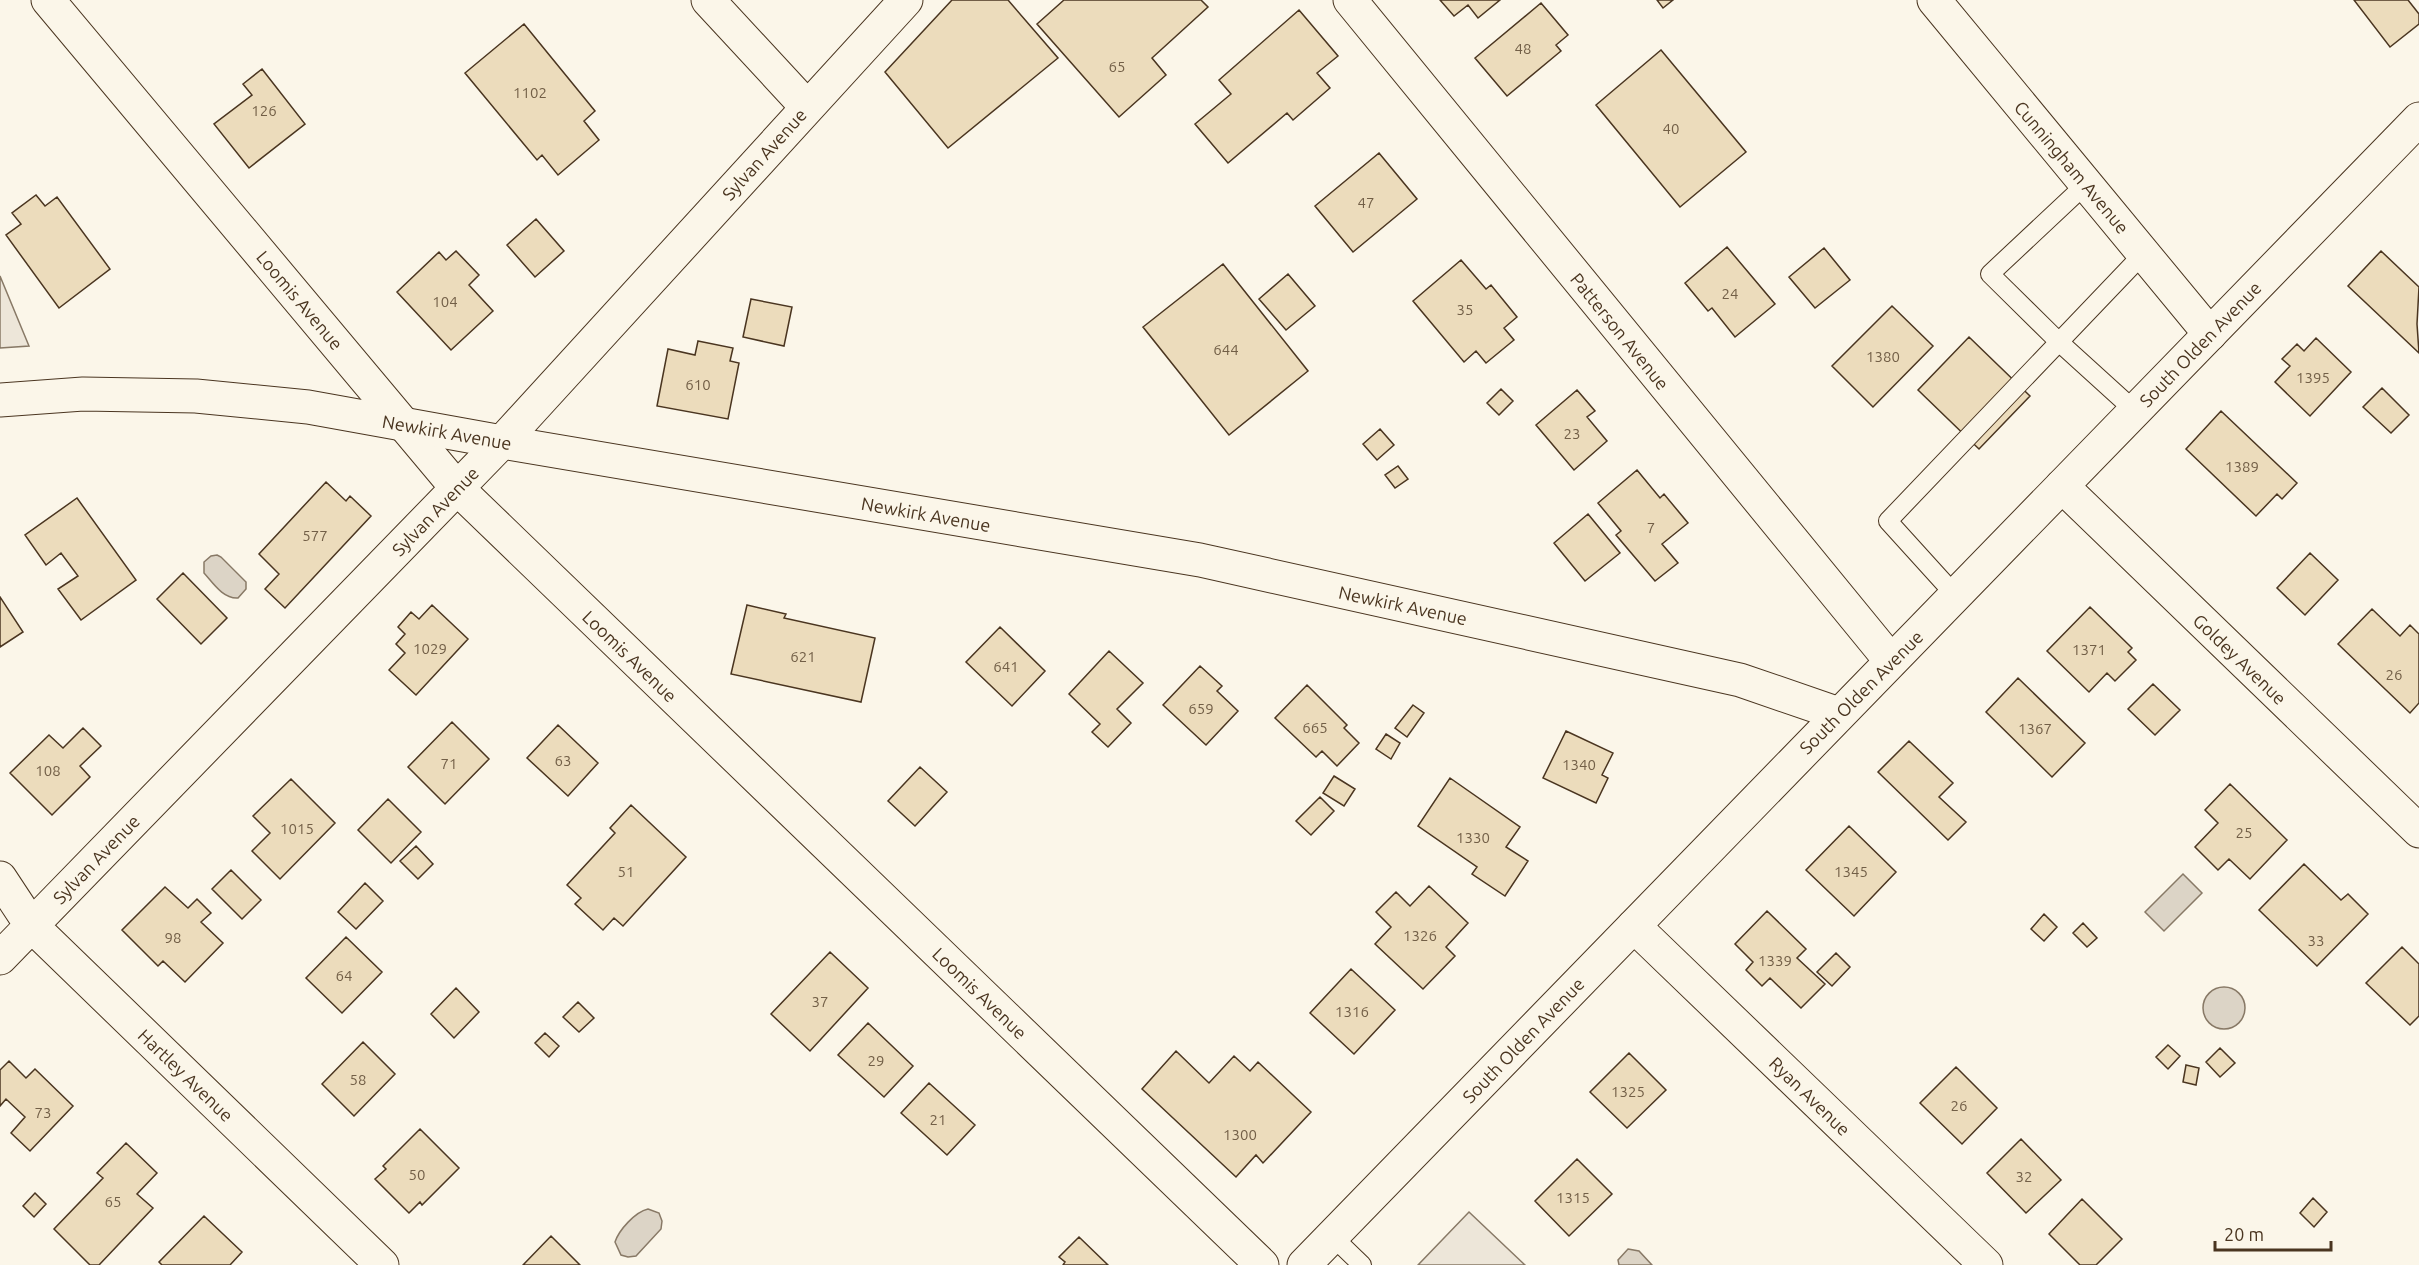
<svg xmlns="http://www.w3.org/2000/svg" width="2419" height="1265" font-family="Ubuntu,sans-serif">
<rect width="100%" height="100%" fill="#fbf6e9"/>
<!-- green -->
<path fill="#ede6d9" stroke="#887966" stroke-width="1.5" d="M 0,276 L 29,346 L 0,348 Z
M 1469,1212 L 1525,1265 L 1418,1265 Z"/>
<!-- water -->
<path fill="#dcd4c6" stroke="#887966" stroke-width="1.5" d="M 217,555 L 221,557 L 246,582 L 246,589 L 238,598 C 223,599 213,583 204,573 L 204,562 L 211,556 Z
M 2183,874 L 2202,893 L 2164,931 L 2145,912 Z
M2203 1008a21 21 0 1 1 42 0a21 21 0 1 1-42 0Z
M 648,1209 L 659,1213 L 662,1221 L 661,1229 L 636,1256 L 628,1257 L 621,1255 L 615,1242 C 619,1230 635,1212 648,1209 Z
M 1628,1249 L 1639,1251 L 1652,1265 L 1619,1265 L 1618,1260 Z"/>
<!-- building -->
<path fill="#ecdcbc" stroke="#4a3520" stroke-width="1.5" d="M 952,0 L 1008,0 L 1058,58 L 948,148 L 885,72 Z
M 1064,0 L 1201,0 L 1208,7 L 1152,58 L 1166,75 L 1119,117 L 1037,24 Z
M 1440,0 L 1500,0 L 1478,18 L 1468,5 L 1454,16 Z
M 1657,0 L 1673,0 L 1663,8 Z
M 2354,0 L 2408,0 L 2419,14 L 2419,24 L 2390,47 Z
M 1541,3 L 1568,35 L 1556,45 L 1561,51 L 1507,96 L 1475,58 Z
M 1299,10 L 1338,56 L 1317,73 L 1330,88 L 1293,120 L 1287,113 L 1228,163 L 1195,124 L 1231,94 L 1219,80 Z
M 524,24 L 595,111 L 584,121 L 599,140 L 558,175 L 542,155 L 537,160 L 465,73 Z
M 1661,50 L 1746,152 L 1680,207 L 1596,105 Z
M 262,69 L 305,124 L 249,168 L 214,124 L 252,95 L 243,84 Z
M 1379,153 L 1417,199 L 1353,252 L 1315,206 Z
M 36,195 L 45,206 L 57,197 L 110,269 L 59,308 L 6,235 L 21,224 L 12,213 Z
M 536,219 L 564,251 L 535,277 L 507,245 Z
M 1727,247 L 1775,304 L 1735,337 L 1712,308 L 1708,311 L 1685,283 Z
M 1824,248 L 1850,280 L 1815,308 L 1789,277 Z
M 456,251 L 479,275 L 469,285 L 493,311 L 451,350 L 397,292 L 439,252 L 446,260 Z
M 2381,251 L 2419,287 L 2417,324 L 2419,353 L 2348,286 Z
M 1461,260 L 1486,289 L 1491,285 L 1517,317 L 1504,328 L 1514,340 L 1486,363 L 1476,351 L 1464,362 L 1413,301 Z
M 1223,264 L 1308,371 L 1229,435 L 1143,327 Z
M 1288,274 L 1315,306 L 1286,330 L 1259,299 Z
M 751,299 L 792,307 L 784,346 L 743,337 Z
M 1892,306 L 1933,346 L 1873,407 L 1832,366 Z
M 1969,337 L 2030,396 L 1979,449 L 1918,390 Z
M 2316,338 L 2351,372 L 2310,416 L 2275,382 L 2290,366 L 2282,359 L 2297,344 L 2304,351 Z
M 698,341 L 733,348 L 730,361 L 739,363 L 728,419 L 657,406 L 668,349 L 695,355 Z
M 2382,388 L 2409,415 L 2391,433 L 2363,407 Z
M 1501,389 L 1513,401 L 1499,415 L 1487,403 Z
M 1577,390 L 1595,411 L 1587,417 L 1607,441 L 1574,470 L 1536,425 Z
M 2221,411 L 2297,483 L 2282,499 L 2277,494 L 2256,516 L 2186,449 Z
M 1380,429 L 1394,445 L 1377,460 L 1363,444 Z
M 1398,466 L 1408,479 L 1395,488 L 1385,475 Z
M 1637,470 L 1660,498 L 1664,494 L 1688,523 L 1662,544 L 1678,563 L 1655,581 L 1616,535 L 1621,531 L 1598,503 Z
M 326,482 L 346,501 L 350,496 L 371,516 L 285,608 L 265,589 L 279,574 L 259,554 Z
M 77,498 L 136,580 L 81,620 L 58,589 L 78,576 L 61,553 L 46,565 L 25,535 Z
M 1588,514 L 1620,553 L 1585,581 L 1554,543 Z
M 2310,553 L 2338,580 L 2305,615 L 2277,588 Z
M 183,573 L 227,618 L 201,644 L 157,599 Z
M 0,597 L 23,632 L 0,647 Z
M 432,605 L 468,639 L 416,695 L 389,670 L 405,653 L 396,644 L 405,634 L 398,627 L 411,612 L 419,619 Z
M 747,605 L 786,614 L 784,618 L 875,638 L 861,702 L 731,674 Z
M 2090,607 L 2132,648 L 2128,652 L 2136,660 L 2115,681 L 2107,673 L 2089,692 L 2047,651 Z
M 2372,609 L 2400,636 L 2410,625 L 2419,634 L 2419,703 L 2410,713 L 2338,644 Z
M 1000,627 L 1045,671 L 1012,706 L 966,662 Z
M 1109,651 L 1143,683 L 1117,709 L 1131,723 L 1108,747 L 1092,732 L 1100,724 L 1069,694 Z
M 1200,666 L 1222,686 L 1217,691 L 1238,711 L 1206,745 L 1163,705 Z
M 2018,678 L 2085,743 L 2052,777 L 1986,712 Z
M 2153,684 L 2180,710 L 2155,735 L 2128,709 Z
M 1307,685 L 1347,725 L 1344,728 L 1359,743 L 1337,766 L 1322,751 L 1316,757 L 1275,718 Z
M 1413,705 L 1424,713 L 1407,737 L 1395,728 Z
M 452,722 L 489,759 L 445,804 L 408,767 Z
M 558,725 L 598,763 L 568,796 L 527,758 Z
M 83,728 L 101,746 L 80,766 L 90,777 L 52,815 L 10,773 L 49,735 L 63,748 Z
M 1566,731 L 1613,753 L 1602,775 L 1608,778 L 1596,803 L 1543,778 Z
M 1386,734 L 1400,743 L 1391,759 L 1376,749 Z
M 1909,741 L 1953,783 L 1939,797 L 1966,822 L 1948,840 L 1878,772 Z
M 920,767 L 947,792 L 915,826 L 888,801 Z
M 1334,776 L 1355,789 L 1344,806 L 1323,793 Z
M 1450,778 L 1520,827 L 1506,847 L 1528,861 L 1505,896 L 1472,874 L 1477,867 L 1418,826 Z
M 291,779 L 335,823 L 280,879 L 252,851 L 270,833 L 253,816 Z
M 2230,784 L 2287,840 L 2250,879 L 2229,859 L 2218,870 L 2195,847 L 2218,823 L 2205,810 Z
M 1320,797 L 1334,811 L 1311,835 L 1296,821 Z
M 388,799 L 421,832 L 391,863 L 358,830 Z
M 631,805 L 686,857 L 623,926 L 614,918 L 603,930 L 575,904 L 581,898 L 567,885 L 615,833 L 610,828 Z
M 1849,826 L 1896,872 L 1854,916 L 1806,870 Z
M 416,846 L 433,864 L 418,879 L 400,861 Z
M 2304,864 L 2341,900 L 2348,894 L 2368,914 L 2317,966 L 2259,910 Z
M 231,870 L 261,900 L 242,919 L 212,889 Z
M 365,883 L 383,901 L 356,929 L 338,912 Z
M 1429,886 L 1468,923 L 1446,947 L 1455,956 L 1423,989 L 1375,944 L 1391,927 L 1376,912 L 1396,892 L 1410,906 Z
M 165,887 L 188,908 L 197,899 L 211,913 L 201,922 L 223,943 L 185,982 L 163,961 L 158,966 L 122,930 Z
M 1767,911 L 1806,949 L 1797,958 L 1825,984 L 1801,1008 L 1770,978 L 1762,986 L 1746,970 L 1753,962 L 1735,944 Z
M 2044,914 L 2057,927 L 2044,941 L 2031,929 Z
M 2083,923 L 2097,938 L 2087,947 L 2073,933 Z
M 346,937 L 382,972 L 342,1013 L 306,978 Z
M 2402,947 L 2419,964 L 2419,1016 L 2410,1025 L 2366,983 Z
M 830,952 L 868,988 L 810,1051 L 771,1014 Z
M 1836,953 L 1850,967 L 1832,986 L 1817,972 Z
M 1351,969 L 1395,1010 L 1354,1054 L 1310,1013 Z
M 456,988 L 479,1012 L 454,1038 L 431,1014 Z
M 578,1002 L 594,1018 L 579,1032 L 563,1017 Z
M 868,1023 L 913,1066 L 884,1097 L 838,1055 Z
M 545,1033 L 559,1046 L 549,1057 L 535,1043 Z
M 363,1042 L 395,1074 L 354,1116 L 322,1084 Z
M 2168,1045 L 2180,1056 L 2168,1069 L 2156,1057 Z
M 2220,1048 L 2235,1063 L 2220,1077 L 2206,1062 Z
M 1176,1051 L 1209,1083 L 1234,1056 L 1250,1071 L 1258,1062 L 1311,1112 L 1263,1163 L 1256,1155 L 1236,1177 L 1142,1089 Z
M 1629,1053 L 1666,1090 L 1627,1128 L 1590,1092 Z
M 9,1061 L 26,1078 L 35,1069 L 73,1106 L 30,1151 L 11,1133 L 25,1117 L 6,1099 L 0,1106 L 0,1070 Z
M 2186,1065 L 2199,1068 L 2196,1085 L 2183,1082 Z
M 1956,1067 L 1997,1108 L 1962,1144 L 1920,1103 Z
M 929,1083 L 975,1125 L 947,1155 L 901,1113 Z
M 420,1129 L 459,1168 L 422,1205 L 420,1202 L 409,1213 L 375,1179 L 386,1169 L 383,1166 Z
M 2021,1139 L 2061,1180 L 2026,1213 L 1987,1173 Z
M 126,1143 L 157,1173 L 137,1194 L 153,1208 L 99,1265 L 90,1265 L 54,1229 L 103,1178 L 97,1173 Z
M 1577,1159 L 1612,1194 L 1569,1236 L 1535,1201 Z
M 35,1193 L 46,1204 L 34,1217 L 23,1206 Z
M 2313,1198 L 2327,1212 L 2314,1227 L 2300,1213 Z
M 2082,1199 L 2122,1239 L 2096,1265 L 2080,1265 L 2049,1234 Z
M 204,1216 L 242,1252 L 230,1265 L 162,1265 L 159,1262 Z
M 551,1236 L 580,1265 L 523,1265 Z
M 1079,1237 L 1108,1265 L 1063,1265 L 1065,1262 L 1059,1257 Z"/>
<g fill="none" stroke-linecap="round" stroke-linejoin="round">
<defs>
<path id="service" d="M 2086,184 L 1990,274 L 2059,342 L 2135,411
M 1956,596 L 1888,521 L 2143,254
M 1332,1236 L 1362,1265"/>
<path id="minor" d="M 48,0 L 457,488 L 1262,1265
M 708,0 L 807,107
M 1350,0 L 1891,661
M 1934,0 L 2210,334
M 2062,486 L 2419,831
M 0,878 L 31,925 L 382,1265
M 1634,926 L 1986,1265
M 0,958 L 502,442 L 906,0"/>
<path id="tertiary" d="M 0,400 L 83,394 L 196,396 L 308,407 L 502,442 L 1200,560 L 1740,680 L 1839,714"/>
<path id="secondary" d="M 1304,1265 L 2419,119"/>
</defs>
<!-- service casing -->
<use href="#service" stroke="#4a3520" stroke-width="20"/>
<!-- minor casing -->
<use href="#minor" stroke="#4a3520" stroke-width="35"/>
<!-- tertiary casing -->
<use href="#tertiary" stroke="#4a3520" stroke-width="35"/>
<!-- secondary casing -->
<use href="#secondary" stroke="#4a3520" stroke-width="35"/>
<!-- service -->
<use href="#service" stroke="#fbf6e9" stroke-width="18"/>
<!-- minor -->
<use href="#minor" stroke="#fbf6e9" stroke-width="33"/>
<!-- tertiary -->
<use href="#tertiary" stroke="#fbf6e9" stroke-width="33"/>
<!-- secondary -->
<use href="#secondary" stroke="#fbf6e9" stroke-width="33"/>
</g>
<g text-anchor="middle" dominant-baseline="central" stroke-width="4.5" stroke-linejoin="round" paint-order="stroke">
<!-- number labels -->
<g font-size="15" fill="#725f47">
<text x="1523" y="48">48</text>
<text x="1117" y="66">65</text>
<text x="530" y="92">1102</text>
<text x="264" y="110">126</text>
<text x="1671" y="128">40</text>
<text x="1366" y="202">47</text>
<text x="1730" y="293">24</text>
<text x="445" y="301">104</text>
<text x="1465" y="309">35</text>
<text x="1226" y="349">644</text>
<text x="1883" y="356">1380</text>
<text x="2313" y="377">1395</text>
<text x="698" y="384">610</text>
<text x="1572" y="433">23</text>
<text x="2242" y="466">1389</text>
<text x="1651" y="527">7</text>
<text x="315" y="535">577</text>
<text x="430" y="648">1029</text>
<text x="2089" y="649">1371</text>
<text x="803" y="656">621</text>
<text x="1006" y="666">641</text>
<text x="2394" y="674">26</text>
<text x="1201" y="708">659</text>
<text x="1315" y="727">665</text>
<text x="2035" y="728">1367</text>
<text x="563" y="760">63</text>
<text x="449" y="763">71</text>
<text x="1579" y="764">1340</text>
<text x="48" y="770">108</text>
<text x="297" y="828">1015</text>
<text x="2244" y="832">25</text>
<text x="1473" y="837">1330</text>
<text x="626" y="871">51</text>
<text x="1851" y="871">1345</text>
<text x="1420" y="935">1326</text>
<text x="173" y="937">98</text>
<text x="2316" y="940">33</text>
<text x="1775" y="960">1339</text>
<text x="344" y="975">64</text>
<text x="820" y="1001">37</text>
<text x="1352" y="1011">1316</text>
<text x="876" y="1060">29</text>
<text x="358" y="1079">58</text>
<text x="1628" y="1091">1325</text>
<text x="1959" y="1105">26</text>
<text x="43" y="1112">73</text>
<text x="938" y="1119">21</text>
<text x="1240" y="1134">1300</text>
<text x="417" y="1174">50</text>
<text x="2024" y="1176">32</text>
<text x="1573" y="1197">1315</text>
<text x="113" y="1201">65</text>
</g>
<!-- street labels -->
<g font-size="18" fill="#4a3520" stroke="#fbf6e9">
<text transform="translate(764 154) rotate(-48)">Sylvan Avenue</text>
<text transform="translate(2072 167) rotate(50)">Cunningham Avenue</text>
<text transform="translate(300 300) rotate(50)">Loomis Avenue</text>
<text transform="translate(1620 331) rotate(51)">Patterson Avenue</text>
<text transform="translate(2200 344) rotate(-46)">South Olden Avenue</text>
<text transform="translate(447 432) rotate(10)">Newkirk Avenue</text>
<text transform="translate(435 511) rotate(-46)">Sylvan Avenue</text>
<text transform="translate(926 514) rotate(10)">Newkirk Avenue</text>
<text transform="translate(1403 605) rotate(12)">Newkirk Avenue</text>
<text transform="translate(630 656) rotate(44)">Loomis Avenue</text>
<text transform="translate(2240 659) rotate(44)">Goldey Avenue</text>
<text transform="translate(1861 692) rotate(-45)">South Olden Avenue</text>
<text transform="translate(96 859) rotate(-46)">Sylvan Avenue</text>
<text transform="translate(980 993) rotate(44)">Loomis Avenue</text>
<text transform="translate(1523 1040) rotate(-46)">South Olden Avenue</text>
<text transform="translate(186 1075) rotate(44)">Hartley Avenue</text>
<text transform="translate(1810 1096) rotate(44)">Ryan Avenue</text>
</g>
</g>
<!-- scale -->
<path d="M2215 1241v9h116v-9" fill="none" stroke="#4a3520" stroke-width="3"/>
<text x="2224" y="1241" font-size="18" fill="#4a3520" stroke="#fbf6e9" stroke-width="4.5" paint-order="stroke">20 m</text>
</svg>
